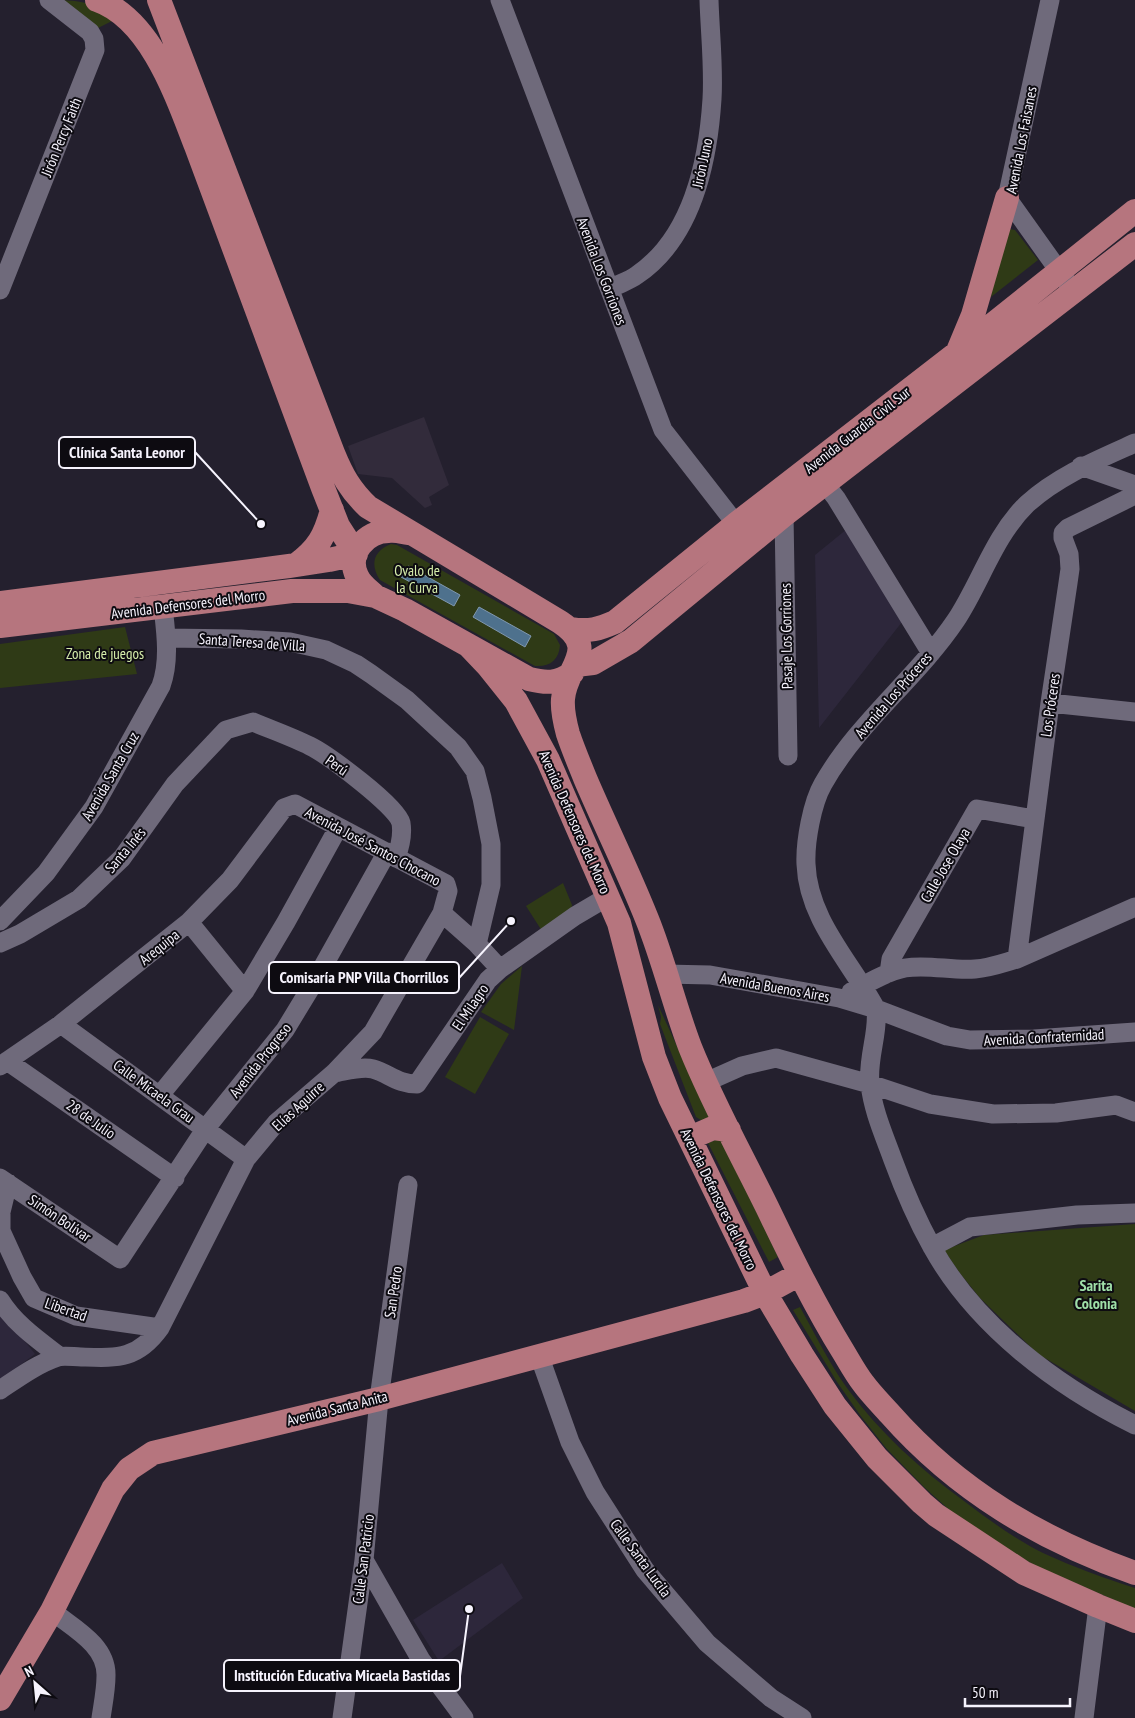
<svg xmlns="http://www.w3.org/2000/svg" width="1135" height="1718" font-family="'PT Sans Narrow',sans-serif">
<rect width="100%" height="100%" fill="#24202e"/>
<!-- built -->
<path fill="#2d273b" d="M 847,529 L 909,613 L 819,728 L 815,555 Z
M 0,1310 L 35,1354 L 0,1380 Z
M 502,1563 L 523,1598 L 439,1661 L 413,1620 Z"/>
<!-- industrial -->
<path fill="#322b3b" d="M 424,417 L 449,485 L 429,497 L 432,505 L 425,508 L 392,478 L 358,474 L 348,446 Z"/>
<!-- green -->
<path fill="#2f3a16" d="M 54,0 C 81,0 97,4 120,17 L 92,31 Z
M 1009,229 L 1015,230 L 1038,260 L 991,297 L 1001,236 Z
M 391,544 L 397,545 L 554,634 L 560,645 C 559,660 550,667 535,666 L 380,580 C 370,565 373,551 391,544 Z
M 125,627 L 137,674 L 0,688 L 0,644 Z
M 563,883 L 572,905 L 571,911 L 542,931 L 526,906 Z
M 522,966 L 514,1030 L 481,1012 L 501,984 Z
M 658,1005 L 710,1118 L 704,1122 L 696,1117 L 660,1024 L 661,1017 Z
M 480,1017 L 509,1034 L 475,1094 L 445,1077 Z
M 721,1138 L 778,1257 L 769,1262 L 708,1143 Z
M 1135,1224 L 1135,1411 L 1038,1354 L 980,1298 L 959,1272 L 944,1250 L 984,1235 Z
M 800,1307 C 815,1334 829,1363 847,1388 C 880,1433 920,1469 964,1501 C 989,1520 1015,1539 1043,1553 C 1073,1567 1104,1578 1135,1588 L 1135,1609 L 1036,1566 L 1009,1550 L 955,1515 L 924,1487 L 886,1448 L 860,1415 L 837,1382 L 793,1310 Z"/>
<!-- water -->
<path fill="#4e718d" stroke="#8098af" d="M 408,566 L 460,595 L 454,606 L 401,577 Z
M 479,607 L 531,636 L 525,647 L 473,617 Z"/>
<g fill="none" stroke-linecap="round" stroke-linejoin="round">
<!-- minor -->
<path stroke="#6f6a7b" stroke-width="19" d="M 500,0 L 663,430 L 736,524
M 1050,0 L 1007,198 L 1074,292
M 610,289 C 618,284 629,281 637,275 C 693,237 708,162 712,99 C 714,67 710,33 709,0
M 0,290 L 95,50 L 94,39 L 90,32 L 49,0
M 1135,443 C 1097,460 1058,476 1027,504 C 994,536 981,582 956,620 C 917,678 858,722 823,784 C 812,803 805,842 806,864 C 808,920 851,962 876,1009 C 879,1033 867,1058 870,1084 C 873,1111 884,1135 893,1160 C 904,1190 917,1220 932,1247 C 976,1326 1055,1385 1135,1425
M 1081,466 L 1135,485
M 825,484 L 836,498 L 931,653
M 784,515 L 788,756
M 166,638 L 241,639 L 290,642 L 326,650 L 356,664 L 371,674 L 407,700 L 458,747 L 475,771 L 482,798 L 491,844 L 491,885 L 477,944
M 1050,703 L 1135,712
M 442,913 L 477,944 L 500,969
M 0,921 L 46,873 L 94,807 L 161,686 C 170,661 166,633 163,607
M 189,922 L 245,991
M 0,943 L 20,934 L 79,899 L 122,858 L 175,784 L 226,730 L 253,722 C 272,730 292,737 310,746 C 328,755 397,806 401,823 C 403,835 400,847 396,858
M 1017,959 L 1050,703 L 1068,583 L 1070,569 L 1069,554 L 1063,538 L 1063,533 L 1068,528 L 1135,495
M 889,973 L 891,959 L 977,809 L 1034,819
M 665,974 L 710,975 L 839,998 L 876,1009 L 947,1036 L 970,1040 L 1034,1039 L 1135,1032
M 851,992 C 868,983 886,972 905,968 C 928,964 952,971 975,969 C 990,968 1003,963 1017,959 L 1135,907
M 61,1024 L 246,1159
M 7,1061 L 175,1178
M 0,1066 L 61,1024 L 189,922 L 230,880 L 284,808 L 295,804 L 446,884 L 448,891 L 442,913 L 373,1032 L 334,1073 L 276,1123 L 246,1159 L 160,1328 C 137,1360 117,1358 81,1357 C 74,1357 64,1355 58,1357 C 37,1364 18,1378 0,1390
M 334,1073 C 346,1071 362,1066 373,1069 C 390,1074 397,1084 417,1084 L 488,980 L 500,969 L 575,916 L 609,896
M 706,1082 L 742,1066 L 776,1058 L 870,1084 L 930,1104 L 993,1114 L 1056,1113 L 1116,1105 L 1135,1112
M 160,1095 L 245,991 L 286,922 L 338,828
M 0,1178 L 120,1259 L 206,1128 L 285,1030 L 316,979 L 387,852
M 8,1183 L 1,1212 L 1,1231 L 22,1277 L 34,1298 L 76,1316 L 160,1328
M 932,1247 L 970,1227 L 1077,1215 L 1135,1213
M 0,1300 C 15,1324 37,1339 59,1356
M 539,1355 L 570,1442 L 595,1492 L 645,1570 L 707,1643 L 771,1698 L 802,1718
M 364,1560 L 421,1660 L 464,1718
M 52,1611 C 73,1628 107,1645 106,1676 C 106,1690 103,1704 101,1718
M 342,1718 L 364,1560 L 379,1399 L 408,1185
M 1084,1718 L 1098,1606"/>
<!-- major -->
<path stroke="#b6757e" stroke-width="24" d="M 97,0 C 151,19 177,97 196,146 L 323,488 L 338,526 L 356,554
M 159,0 L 333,453 C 342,475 350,490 368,507 L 560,622 C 601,649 565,667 563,699 C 562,711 565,723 568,734 C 573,749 579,763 585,778 C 605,825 628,871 647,919 C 664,961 674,1005 690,1047 C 712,1102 741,1154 767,1207 C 791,1257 815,1306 844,1353 C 850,1363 856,1374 863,1383 C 871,1394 881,1404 890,1414 C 958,1491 1040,1539 1135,1573
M 958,351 L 973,315 L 1007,198
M 296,565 C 318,549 325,536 332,510
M 375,596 C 369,590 361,585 357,576 C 346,554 366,531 389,531 C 395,530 402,532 408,533
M 0,603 L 289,566 L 329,560 L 356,554
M 0,626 L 292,591 L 348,591 L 375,596 L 405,610 L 529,679 C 545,683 558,684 572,673
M 571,629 C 589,632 599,629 615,622 L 736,524 L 957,353 L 1135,211
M 469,646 L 488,666 L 516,701 L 548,760 L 619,923 L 654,1057 L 670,1098 L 765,1293 L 802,1355 L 835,1406 L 877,1458 L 922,1503 L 936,1515 L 1024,1573 L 1098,1606 L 1135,1621
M 576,665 L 593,663 L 631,641 L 784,515 L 1135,244
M 690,1138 L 713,1128 L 729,1130
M 0,1699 L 52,1611 L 113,1489 L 129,1469 L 153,1453 L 379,1399 L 744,1301 L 765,1293 L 800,1274"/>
</g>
<g text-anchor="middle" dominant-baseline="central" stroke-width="4" stroke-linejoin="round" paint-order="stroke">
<!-- street labels -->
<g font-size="15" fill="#f6f3fd" stroke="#0d0b11">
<text transform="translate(61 137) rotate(-68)">Jirón Percy Faith</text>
<text transform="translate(1021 140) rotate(-79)">Avenida Los Faisanes</text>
<text transform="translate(702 163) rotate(-78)">Jirón Juno</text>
<text transform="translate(602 271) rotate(69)">Avenida Los Gorriones</text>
<text transform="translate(857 430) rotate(-38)">Avenida Guardia Civil Sur</text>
<text transform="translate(188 604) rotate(-7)">Avenida Defensores del Morro</text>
<text transform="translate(786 636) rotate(-91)">Pasaje Los Gorriones</text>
<text transform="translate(252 642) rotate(4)">Santa Teresa de Villa</text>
<text transform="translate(893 695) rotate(-49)">Avenida Los Próceres</text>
<text transform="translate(1050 705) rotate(-82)">Los Próceres</text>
<text transform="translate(337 765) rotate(35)">Perú</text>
<text transform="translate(110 776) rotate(-60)">Avenida Santa Cruz</text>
<text transform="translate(575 822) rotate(66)">Avenida Defensores del Morro</text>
<text transform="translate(373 846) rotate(28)">Avenida José Santos Chocano</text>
<text transform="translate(125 850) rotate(-50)">Santa Inés</text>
<text transform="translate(945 865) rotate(-60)">Calle Jose Olaya</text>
<text transform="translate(159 947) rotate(-39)">Arequipa</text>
<text transform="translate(775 987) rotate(10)">Avenida Buenos Aires</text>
<text transform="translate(470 1007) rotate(-56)">El Milagro</text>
<text transform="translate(1044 1037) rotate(-3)">Avenida Confraternidad</text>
<text transform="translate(260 1060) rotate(-52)">Avenida Progreso</text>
<text transform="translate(154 1091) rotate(36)">Calle Micaela Grau</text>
<text transform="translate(298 1106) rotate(-43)">Elías Aguirre</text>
<text transform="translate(91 1119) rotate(35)">28 de Julio</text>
<text transform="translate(719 1199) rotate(64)">Avenida Defensores del Morro</text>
<text transform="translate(60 1218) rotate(34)">Simón Bolívar</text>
<text transform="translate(393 1292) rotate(-82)">San Pedro</text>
<text transform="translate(66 1309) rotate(19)">Libertad</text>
<text transform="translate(337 1408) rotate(-14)">Avenida Santa Anita</text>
<text transform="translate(641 1558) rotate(54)">Calle Santa Lucila</text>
<text transform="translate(363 1559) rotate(-83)">Calle San Patricio</text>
</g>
<!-- park labels -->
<g font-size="15" fill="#d6edab" stroke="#0d0b11">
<text x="417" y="570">Ovalo de<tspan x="417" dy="17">la Curva</tspan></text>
<text x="105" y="653">Zona de juegos</text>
</g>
<!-- neighbourhood labels -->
<g font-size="16" font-weight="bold" fill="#9fdfa8" stroke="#0d0b11">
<text x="1096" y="1285">Sarita<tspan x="1096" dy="18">Colonia</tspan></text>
</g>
</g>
<!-- callouts -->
<path fill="none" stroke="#f6f3fd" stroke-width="2" d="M261 524L195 452M511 921L459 978M469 1609L460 1676"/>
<g fill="#f6f3fd" stroke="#0d0b11" stroke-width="2">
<circle cx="261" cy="524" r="5"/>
<circle cx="511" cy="921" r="5"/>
<circle cx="469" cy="1609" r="5"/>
</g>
<g fill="#0d0b11" stroke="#f6f3fd" stroke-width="2">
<rect x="59" y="437" width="136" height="31" rx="5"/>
<rect x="269" y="962" width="190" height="31" rx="5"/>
<rect x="224" y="1660" width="236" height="31" rx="5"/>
</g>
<g font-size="16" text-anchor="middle" font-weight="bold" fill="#f6f3fd">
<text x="127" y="458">Clínica Santa Leonor</text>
<text x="364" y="983">Comisaría PNP Villa Chorrillos</text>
<text x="342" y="1681">Institución Educativa Micaela Bastidas</text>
</g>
<!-- north arrow -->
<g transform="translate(35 1683) rotate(333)" stroke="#0d0b11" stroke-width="4" paint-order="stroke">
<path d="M0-4L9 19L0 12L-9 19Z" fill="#f6f3fd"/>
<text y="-8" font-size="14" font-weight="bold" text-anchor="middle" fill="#f6f3fd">N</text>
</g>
<!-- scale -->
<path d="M965 1698v8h105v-8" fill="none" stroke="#f6f3fd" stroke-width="2.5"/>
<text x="972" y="1698" font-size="15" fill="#f6f3fd" stroke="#0d0b11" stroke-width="4" paint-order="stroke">50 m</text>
</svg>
